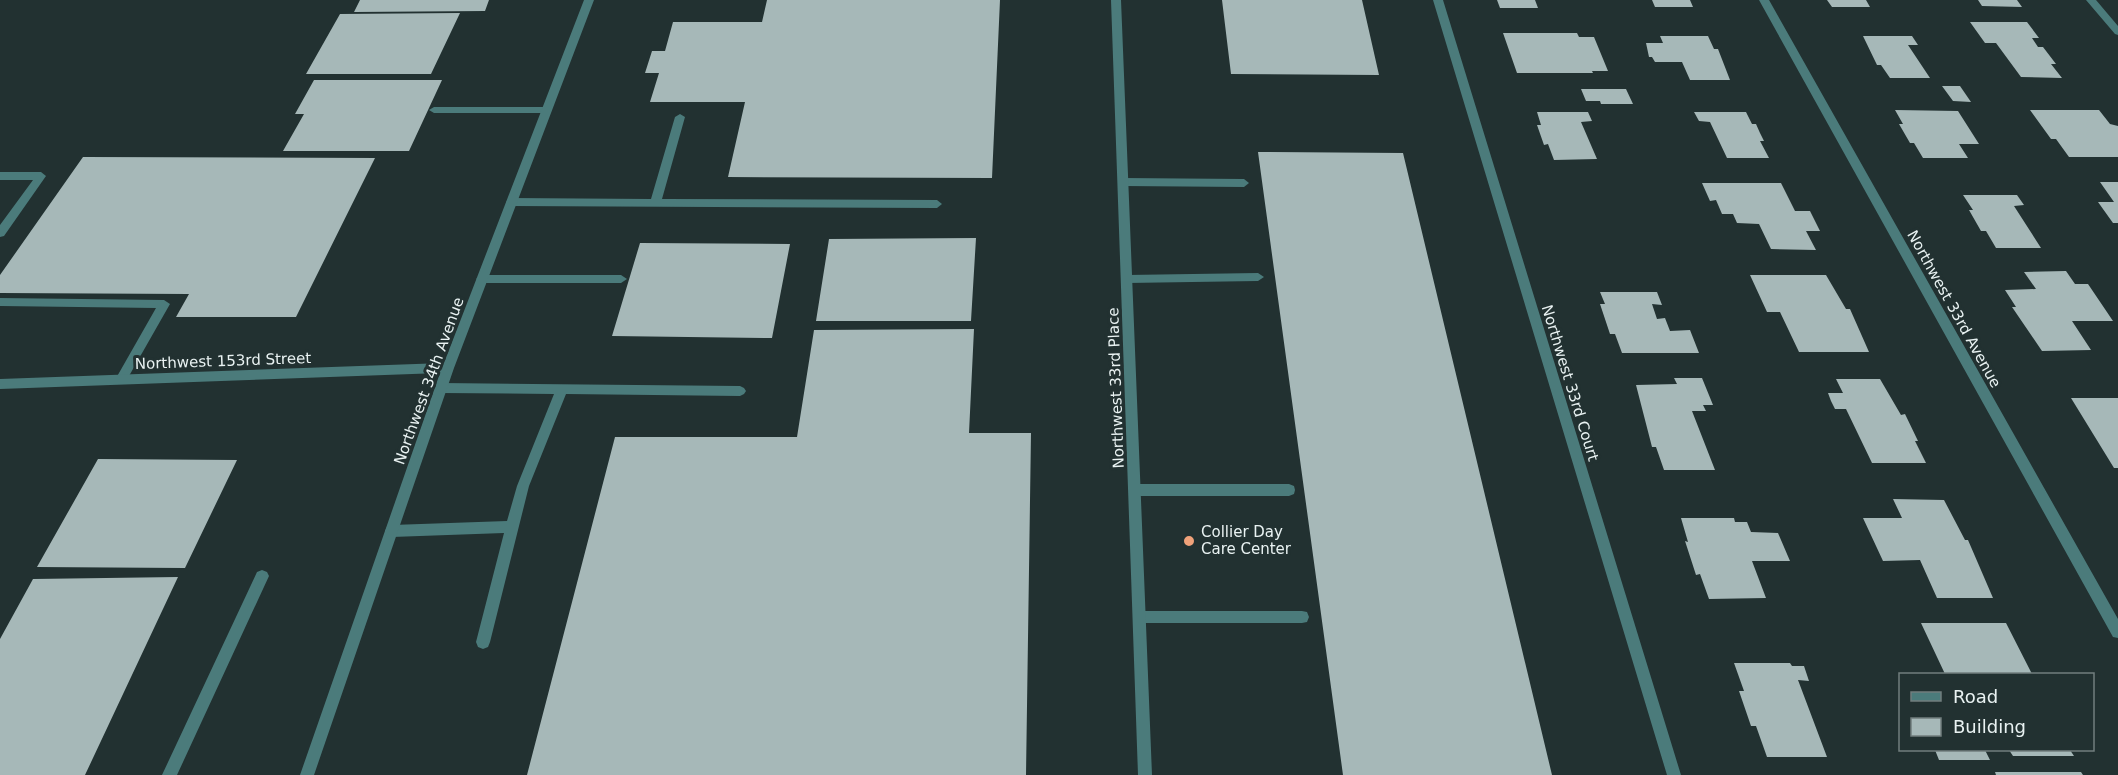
<svg xmlns="http://www.w3.org/2000/svg" width="2118" height="775" font-family="'DejaVu Sans',sans-serif">
<rect width="100%" height="100%" fill="#223131"/>
<!-- building -->
<path fill="#a6b8b8" d="M 360,0 L 489,0 L 485,11 L 354,12 Z
M 767,0 L 1000,0 L 992,178 L 728,177 L 745,102 L 650,102 L 659,73 L 645,73 L 652,51 L 665,51 L 673,22 L 762,22 Z
M 1222,0 L 1362,0 L 1379,75 L 1231,74 Z
M 1497,0 L 1535,0 L 1538,8 L 1500,8 Z
M 1652,0 L 1690,0 L 1693,7 L 1655,7 Z
M 1827,0 L 1866,0 L 1870,7 L 1832,7 Z
M 1978,0 L 2017,0 L 2022,7 L 1982,6 Z
M 460,13 L 431,74 L 306,74 L 340,14 Z
M 1970,22 L 2027,22 L 2039,38 L 2032,38 L 2038,47 L 2043,47 L 2056,64 L 2051,64 L 2062,78 L 2021,77 L 1996,43 L 1985,43 Z
M 1503,33 L 1577,33 L 1579,37 L 1594,37 L 1608,71 L 1592,71 L 1593,73 L 1517,73 Z
M 1660,36 L 1708,36 L 1714,49 L 1718,49 L 1730,80 L 1690,80 L 1682,62 L 1655,62 L 1652,57 L 1649,57 L 1646,43 L 1663,43 Z
M 1863,36 L 1912,36 L 1918,45 L 1908,45 L 1930,78 L 1890,78 L 1881,65 L 1877,65 Z
M 314,80 L 442,80 L 409,151 L 283,151 L 304,114 L 295,114 Z
M 1942,86 L 1960,86 L 1971,102 L 1953,101 Z
M 1581,89 L 1626,89 L 1633,104 L 1601,104 L 1600,101 L 1586,101 Z
M 1895,110 L 1958,111 L 1979,144 L 1959,144 L 1968,158 L 1923,158 L 1914,143 L 1910,143 L 1899,124 L 1903,124 Z
M 2030,110 L 2099,110 L 2110,124 L 2118,126 L 2118,157 L 2069,157 L 2056,139 L 2051,139 Z
M 1537,112 L 1588,112 L 1592,121 L 1581,122 L 1597,159 L 1554,160 L 1548,144 L 1544,145 L 1537,125 L 1541,125 Z
M 1694,112 L 1746,112 L 1752,124 L 1756,124 L 1760,133 L 1764,141 L 1760,141 L 1769,158 L 1727,158 L 1710,122 L 1699,121 Z
M 1258,152 L 1403,153 L 1552,775 L 1343,775 Z
M 83,157 L 375,158 L 296,317 L 176,317 L 189,294 L 0,293 L 0,275 Z
M 2100,182 L 2118,182 L 2118,223 L 2113,223 L 2098,202 L 2114,202 Z
M 1702,183 L 1781,183 L 1795,211 L 1810,211 L 1820,231 L 1806,231 L 1816,250 L 1771,249 L 1759,224 L 1737,223 L 1733,214 L 1722,214 L 1716,200 L 1710,201 Z
M 1963,195 L 2017,195 L 2024,205 L 2014,206 L 2041,248 L 1996,248 L 1986,231 L 1981,231 L 1969,210 L 1973,210 Z
M 976,238 L 971,321 L 816,321 L 829,239 Z
M 640,243 L 790,244 L 772,338 L 612,336 Z
M 2066,271 L 2075,284 L 2088,284 L 2113,321 L 2072,321 L 2091,350 L 2042,351 L 2012,307 L 2016,307 L 2005,290 L 2036,289 L 2024,272 Z
M 1750,275 L 1826,275 L 1846,309 L 1850,309 L 1869,352 L 1799,352 L 1780,312 L 1767,312 Z
M 1600,292 L 1657,292 L 1662,305 L 1652,304 L 1657,319 L 1665,318 L 1670,331 L 1690,330 L 1699,353 L 1622,353 L 1615,334 L 1610,334 L 1600,304 L 1605,304 Z
M 974,329 L 969,433 L 1031,433 L 1026,775 L 527,775 L 615,437 L 797,437 L 814,330 Z
M 1674,378 L 1702,378 L 1713,405 L 1703,405 L 1706,411 L 1692,411 L 1715,470 L 1664,470 L 1656,447 L 1652,447 L 1636,385 L 1677,384 Z
M 1836,379 L 1880,379 L 1901,415 L 1905,414 L 1918,441 L 1915,441 L 1926,463 L 1872,463 L 1846,409 L 1835,409 L 1831,401 L 1828,393 L 1843,393 Z
M 2071,398 L 2118,398 L 2118,468 L 2114,468 Z
M 98,459 L 237,460 L 185,568 L 37,567 Z
M 1893,499 L 1944,500 L 1965,540 L 1968,540 L 1993,598 L 1937,598 L 1920,560 L 1883,561 L 1863,518 L 1902,518 Z
M 1681,518 L 1734,518 L 1735,522 L 1747,522 L 1751,532 L 1778,533 L 1790,561 L 1752,561 L 1766,598 L 1709,599 L 1700,574 L 1696,575 L 1685,541 L 1688,542 Z
M 178,577 L 85,775 L 0,775 L 0,639 L 33,579 Z
M 1921,623 L 2006,623 L 2032,674 L 1945,674 Z
M 1734,663 L 1790,663 L 1792,666 L 1804,666 L 1809,681 L 1798,680 L 1827,757 L 1767,757 L 1756,726 L 1751,726 L 1739,691 L 1744,691 Z
M 1935,750 L 1985,750 L 1990,760 L 1939,760 Z
M 2009,750 L 2070,750 L 2074,756 L 2013,756 Z
M 1995,772 L 2081,772 L 2083,775 L 1996,775 Z"/>
<g fill="none" stroke-linecap="round" stroke-linejoin="round">
<!-- service -->
<path fill="#4b7b7b" fill-rule="evenodd" d="M 434,107 L 547,107 L 552,110 L 547,113 L 434,113 L 429,110 Z
M 680,114 L 685,117 L 662,199 L 937,200 L 942,204 L 937,208 L 511,206 L 506,202 L 511,198 L 651,199 L 675,117 Z
M 0,172 L 41,172 L 46,176 L 4,236 L 0,237 L 0,225 L 33,180 L 0,180 Z
M 1123,178 L 1244,179 L 1249,183 L 1244,187 L 1123,186 L 1118,182 Z
M 1258,273 L 1264,277 L 1258,281 L 1127,283 L 1121,279 L 1127,275 Z
M 482,275 L 621,275 L 627,279 L 621,283 L 482,283 L 476,279 Z
M 0,298 L 164,300 L 170,304 L 125,383 L 117,383 L 115,380 L 156,308 L 0,306 Z
M 441,383 L 740,386 L 744,388 L 746,391 L 744,394 L 740,396 L 566,394 L 529,486 L 490,642 L 488,647 L 483,649 L 478,647 L 476,642 L 504,533 L 392,537 L 387,535 L 385,531 L 387,527 L 392,525 L 507,521 L 517,486 L 554,394 L 441,393 L 437,391 L 435,388 L 437,385 Z
M 1135,484 L 1289,484 L 1294,486 L 1295,490 L 1294,494 L 1289,496 L 1135,496 L 1130,494 L 1129,490 L 1130,486 Z
M 262,570 L 267,572 L 269,576 L 177,775 L 162,775 L 257,572 Z
M 1140,611 L 1302,611 L 1307,612 L 1309,617 L 1307,622 L 1302,623 L 1140,623 L 1135,622 L 1133,617 L 1135,612 Z"/>
<!-- minor -->
<path fill="#4b7b7b" fill-rule="evenodd" d="M 584,0 L 594,0 L 454,368 L 314,775 L 300,775 L 440,373 L 0,389 L 0,379 L 444,363 Z
M 1111,0 L 1121,0 L 1152,775 L 1138,775 Z
M 1433,0 L 1443,0 L 1681,775 L 1667,775 Z
M 1759,0 L 1769,0 L 2118,619 L 2118,638 L 2113,637 Z
M 2086,0 L 2096,0 L 2118,26 L 2118,35 L 2115,34 Z"/>
</g>
<!-- markers -->
<circle fill="#f0a27a" stroke="#223131" stroke-width="2" cx="1189" cy="541" r="6"/>
<g text-anchor="middle" dominant-baseline="central" stroke-width="6" stroke-linejoin="round" paint-order="stroke">
<!-- street labels -->
<g font-size="15" fill="#e9f2f2" stroke="#223131">
<text transform="translate(1954 309) rotate(61)">Northwest 33rd Avenue</text>
<text transform="translate(223 361) rotate(-2)">Northwest 153rd Street</text>
<text transform="translate(429 381) rotate(-70)">Northwest 34th Avenue</text>
<text transform="translate(1570 383) rotate(73)">Northwest 33rd Court</text>
<text transform="translate(1116 388) rotate(-92)">Northwest 33rd Place</text>
</g>
<!-- poi labels -->
<g font-size="15" fill="#e9f2f2" stroke="#223131" text-anchor="start">
<text x="1201" y="532">Collier Day<tspan x="1201" dy="17">Care Center</tspan></text>
</g>
</g>
<!-- legend -->
<rect x="1899" y="673" width="195" height="78" fill="#223131" stroke="#727e7e" stroke-width="1.5"/>
<rect x="1911" y="692" width="30" height="9" fill="#4b7b7b" stroke="#727e7e" stroke-width="1.5"/>
<text x="1953" y="703" font-size="18" fill="#e9f2f2">Road</text>
<rect x="1911" y="718" width="30" height="18" fill="#a6b8b8" stroke="#727e7e" stroke-width="1.5"/>
<text x="1953" y="733" font-size="18" fill="#e9f2f2">Building</text>
</svg>
